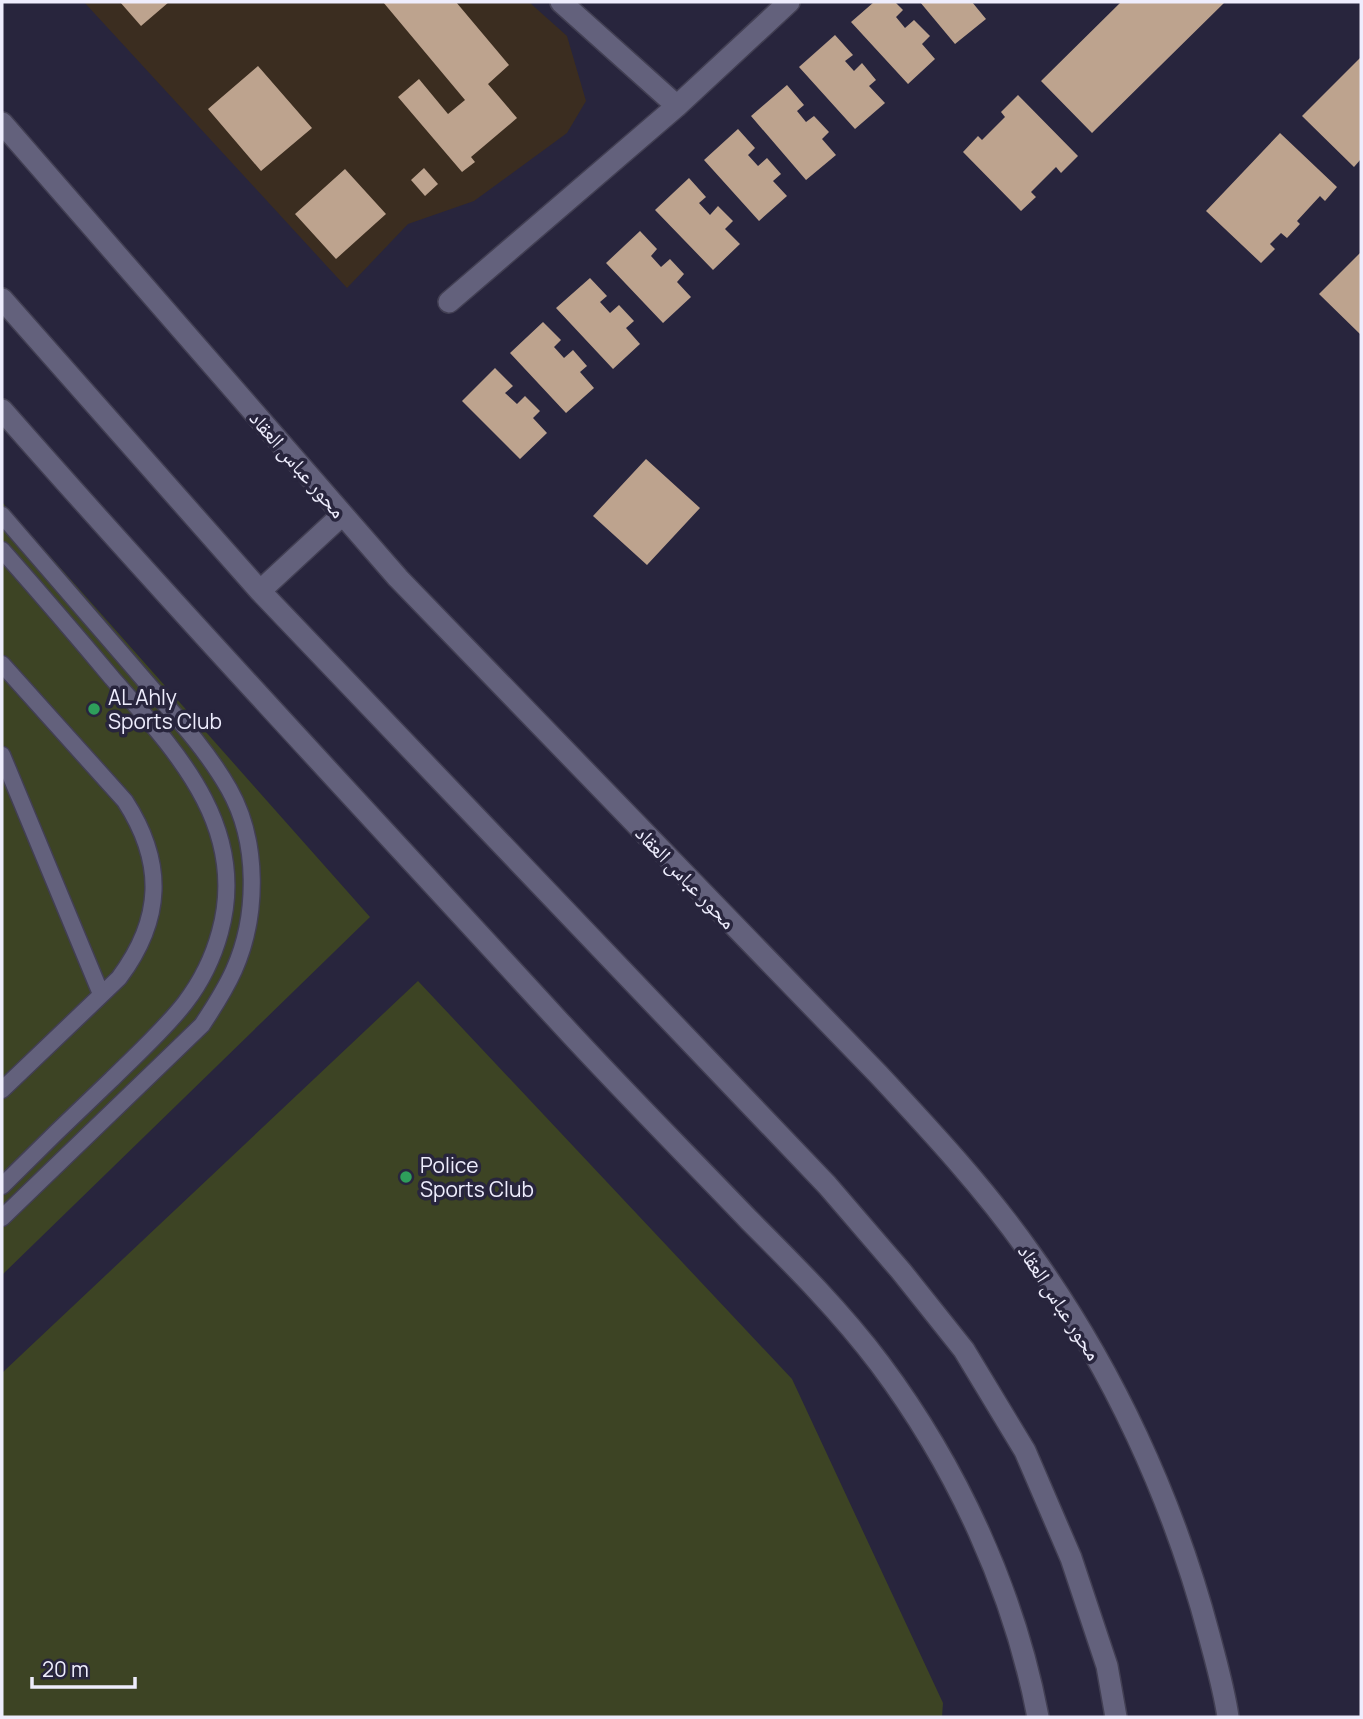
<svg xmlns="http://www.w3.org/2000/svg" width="1363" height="1719" font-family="Manrope,'Noto Naskh Arabic',sans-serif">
<rect width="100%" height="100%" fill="#28253d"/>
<!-- commercial -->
<path fill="#3b2d20" d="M 84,2 L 529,2 L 567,36 L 586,101 L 567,133 L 474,201 L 408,224 L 347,288 Z"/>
<!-- green -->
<path fill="#3d4424" d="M 2,502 L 370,917 L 2,1275 Z
M 418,981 L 792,1379 L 943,1703 L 942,1717 L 2,1717 L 2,1373 Z"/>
<!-- building -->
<path fill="#bda38e" d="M 120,2 L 169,2 L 141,26 Z
M 383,2 L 456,2 L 509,65 L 488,84 L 517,118 L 471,157 L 475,162 L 462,172 L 398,97 L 419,79 L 448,114 L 465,100 Z
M 874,2 L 895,2 L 903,10 L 896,17 L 905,28 L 914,20 L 930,36 L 922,44 L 935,59 L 908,84 L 851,22 Z
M 920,2 L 972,2 L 986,19 L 955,44 Z
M 1121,2 L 1225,2 L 1092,133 L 1041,81 Z
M 835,35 L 853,55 L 845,61 L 854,71 L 862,63 L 876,80 L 869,86 L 885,103 L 855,129 L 799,67 Z
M 1361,57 L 1361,159 L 1354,167 L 1302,116 Z
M 258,66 L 312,128 L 261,171 L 208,109 Z
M 787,85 L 804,105 L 797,111 L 806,122 L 814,116 L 829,132 L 822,139 L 836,155 L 806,180 L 751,116 Z
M 1018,95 L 1078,156 L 1061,173 L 1056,167 L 1031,192 L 1036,197 L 1021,211 L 963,152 L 978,136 L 982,140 L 1005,117 L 1001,112 Z
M 738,129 L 755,148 L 748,155 L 758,166 L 767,158 L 781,174 L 773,181 L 787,196 L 759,221 L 704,160 Z
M 1280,133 L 1337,187 L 1325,201 L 1320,196 L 1297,221 L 1300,224 L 1287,238 L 1281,233 L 1270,244 L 1275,249 L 1261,263 L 1206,211 Z
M 424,168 L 438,184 L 425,196 L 411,180 Z
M 345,169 L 386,214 L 336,259 L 295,214 Z
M 689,178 L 706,197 L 699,203 L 710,215 L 718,206 L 733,221 L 725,229 L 740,244 L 713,270 L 655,210 Z
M 640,231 L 657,249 L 651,256 L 661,267 L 670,259 L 684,274 L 677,282 L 691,297 L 663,323 L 606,263 Z
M 1361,252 L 1361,335 L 1319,294 Z
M 590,278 L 607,296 L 600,302 L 610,313 L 619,305 L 634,321 L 626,328 L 640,344 L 613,369 L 556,308 Z
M 543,322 L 561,340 L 554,347 L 564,358 L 573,350 L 587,366 L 580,372 L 594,388 L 566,413 L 510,353 Z
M 495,368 L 513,386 L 505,393 L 517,404 L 525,396 L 540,411 L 533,418 L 547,433 L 520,459 L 462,401 Z
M 646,459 L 700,508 L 647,565 L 593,516 Z"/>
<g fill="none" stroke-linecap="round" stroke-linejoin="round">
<defs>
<path id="lane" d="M 2,515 C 46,566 90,617 134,668 C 167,707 204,745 229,789 C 259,842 258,916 234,970 C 225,990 214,1007 202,1025 L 2,1218
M 2,550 C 39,592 76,635 112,678 C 176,751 249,827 220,932 C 213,958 201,982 185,1003 C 163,1031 137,1054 112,1079 C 75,1114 38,1150 2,1186
M 2,664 L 125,801 C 165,863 163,919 119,978 L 2,1090
M 2,755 L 101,994"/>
<path id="street" d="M 561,2 L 677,106
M 449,302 L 677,106 L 789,2
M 2,410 C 183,616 371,816 556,1018 C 619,1087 685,1153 749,1220 C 795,1266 841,1312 880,1364 C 957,1467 1014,1591 1038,1717"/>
<path id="secondary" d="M 2,123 L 398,578 L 879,1075 C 932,1132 985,1189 1030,1253 C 1112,1367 1173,1499 1209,1635 C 1216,1662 1224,1689 1228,1717
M 2,299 L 260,591 L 827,1185 L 901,1271 L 964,1350 L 1025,1451 L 1071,1558 L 1107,1666 L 1116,1717
M 260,591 L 342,515"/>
</defs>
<!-- lane casing -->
<use href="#lane" stroke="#423f53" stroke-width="19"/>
<!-- street casing -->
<use href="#street" stroke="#423f53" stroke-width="24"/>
<!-- secondary casing -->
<use href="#secondary" stroke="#423f53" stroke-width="24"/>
<!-- lane -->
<use href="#lane" stroke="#63617c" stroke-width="16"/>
<!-- street -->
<use href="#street" stroke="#63617c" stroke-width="21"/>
<!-- secondary -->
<use href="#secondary" stroke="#63617c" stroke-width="21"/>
</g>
<!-- markers -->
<g fill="#2e9e5b" stroke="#28253d" stroke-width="2.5">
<circle cx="94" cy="709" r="7"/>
<circle cx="406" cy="1177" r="7"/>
</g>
<g text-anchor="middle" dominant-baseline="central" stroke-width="7" stroke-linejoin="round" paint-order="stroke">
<!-- street labels -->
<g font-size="21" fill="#eeedfd" stroke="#28253d">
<text transform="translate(298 464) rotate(49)">محور عباس العقاد</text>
<text transform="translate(686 877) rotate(46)">محور عباس العقاد</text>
<text transform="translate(1060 1302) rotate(57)">محور عباس العقاد</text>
</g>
<!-- poi labels -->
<g font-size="21" fill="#eeedfd" stroke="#28253d" text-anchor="start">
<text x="108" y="697">AL Ahly<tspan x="108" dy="24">Sports Club</tspan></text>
<text x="420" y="1165">Police<tspan x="420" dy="24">Sports Club</tspan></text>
</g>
</g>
<!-- border -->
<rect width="1363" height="1719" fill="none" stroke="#eeedfd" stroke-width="7"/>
<!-- scale -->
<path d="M32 1677v10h103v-10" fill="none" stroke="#eeedfd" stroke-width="3.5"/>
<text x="42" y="1677" font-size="21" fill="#eeedfd" stroke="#28253d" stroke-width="5" paint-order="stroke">20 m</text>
</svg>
